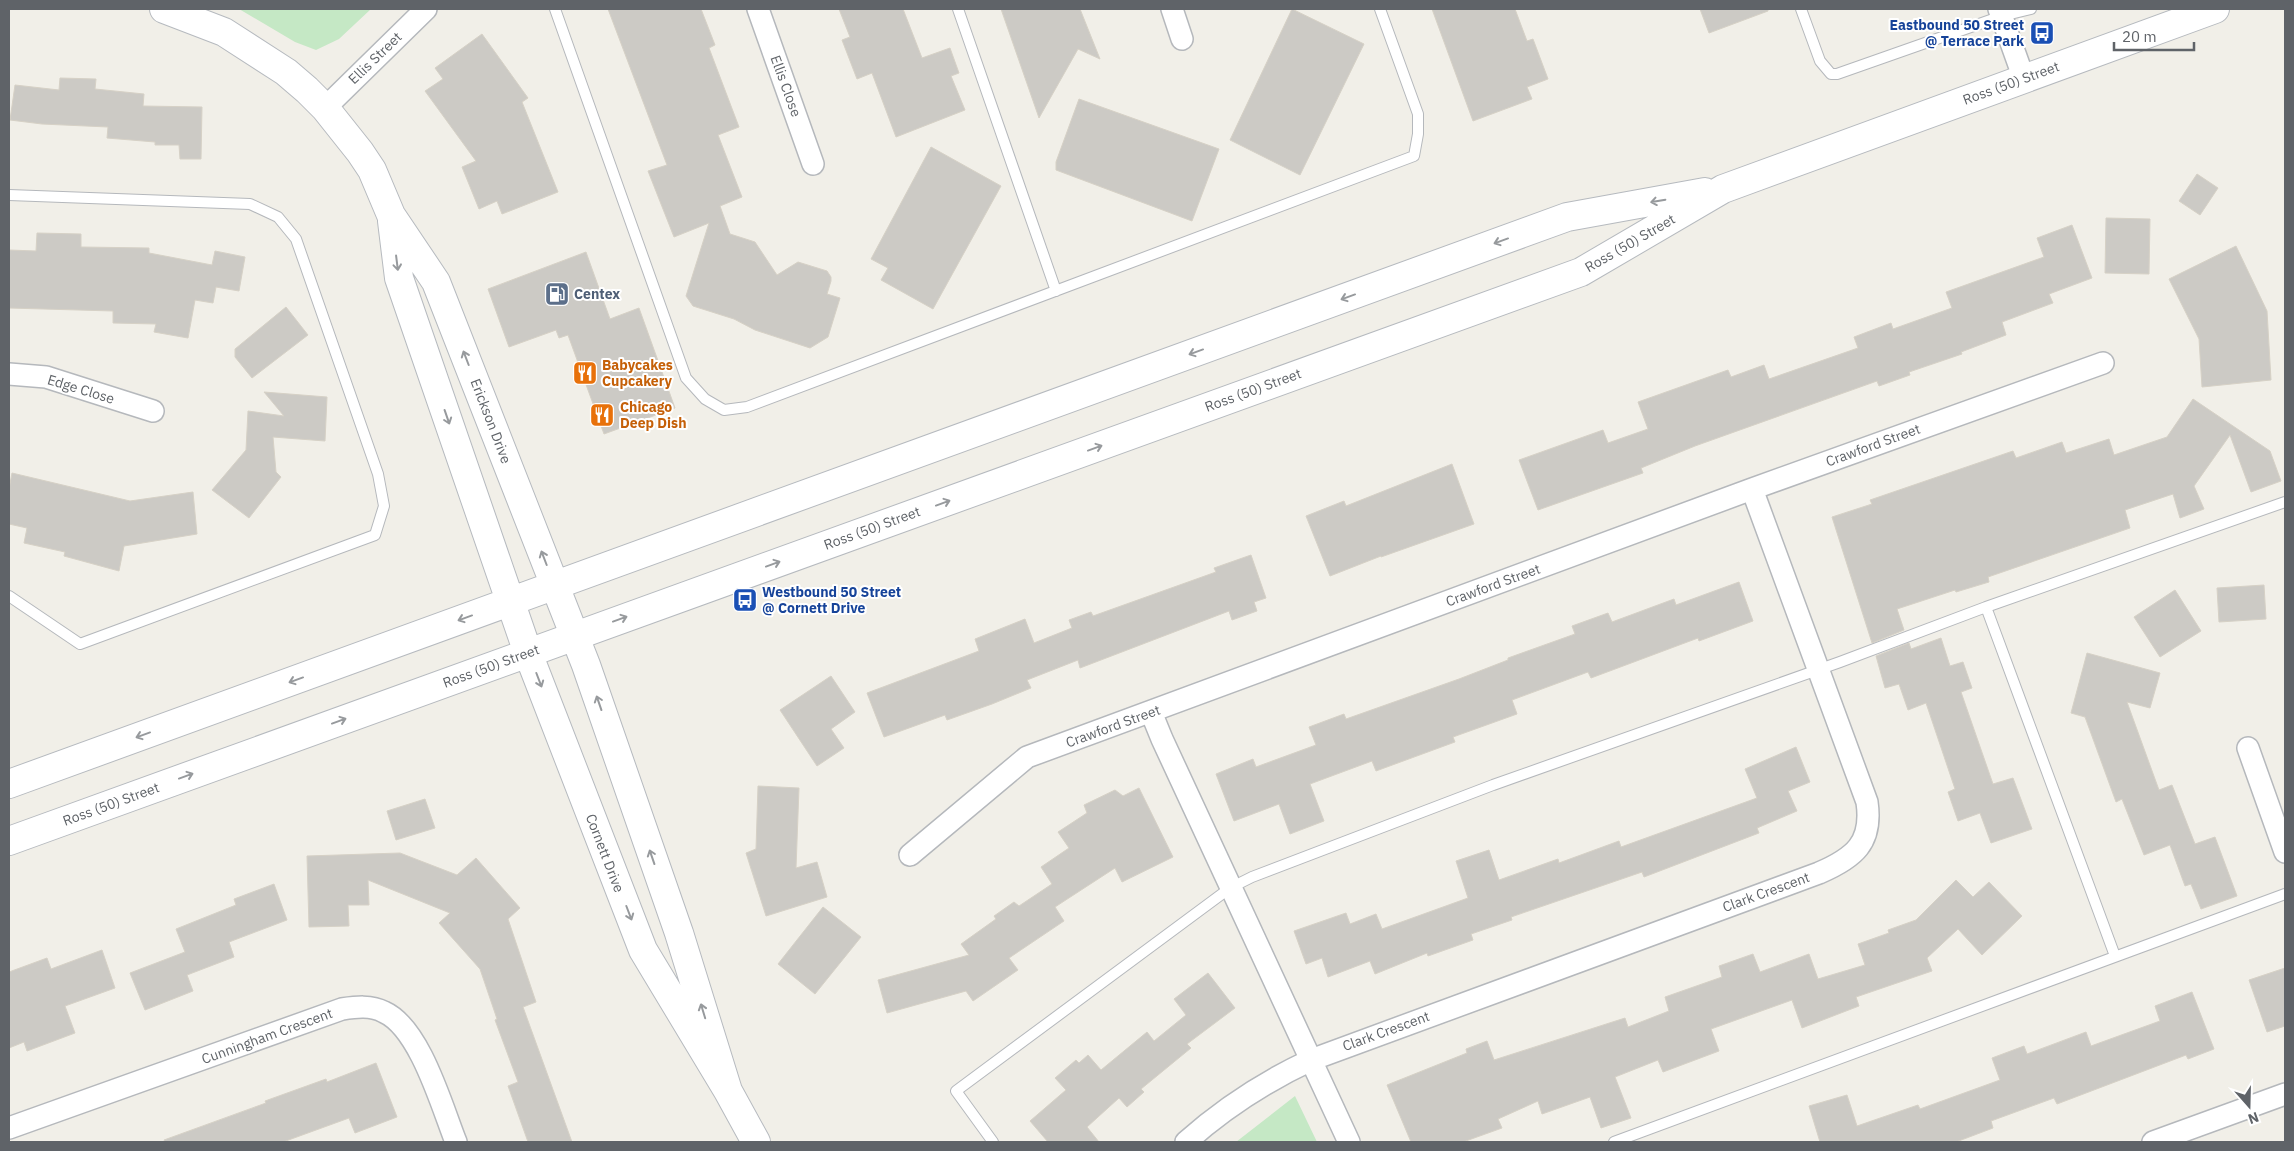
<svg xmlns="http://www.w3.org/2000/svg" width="2294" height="1151" font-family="'IBM Plex Sans',sans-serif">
<rect width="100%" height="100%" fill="#f1efe8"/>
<!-- green -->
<path fill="#c5e8c5" d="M 239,9 L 371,9 L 339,39 L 316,50 L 295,42 Z
M 1295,1096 L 1317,1142 L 1236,1142 Z"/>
<!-- building -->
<path fill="#cccac5" stroke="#d6d1c6" d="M 608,9 L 701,9 L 715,45 L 709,48 L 739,127 L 718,135 L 742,197 L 720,206 L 730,234 L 755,242 L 777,275 L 798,262 L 827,271 L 831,277 L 831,281 L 827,294 L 840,298 L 828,337 L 810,348 L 755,330 L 734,319 L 693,306 L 686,296 L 709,223 L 674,237 L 648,171 L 667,165 Z
M 839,9 L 903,9 L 922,58 L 950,48 L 959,73 L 951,76 L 965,110 L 896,137 L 872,73 L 857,79 L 842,40 L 850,37 Z
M 1001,9 L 1080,9 L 1100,59 L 1078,49 L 1039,118 Z
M 1292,9 L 1364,44 L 1300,175 L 1230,140 Z
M 1432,9 L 1515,9 L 1527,41 L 1533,39 L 1548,79 L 1527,87 L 1532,99 L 1473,121 Z
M 1700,9 L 1768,9 L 1768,11 L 1709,33 Z
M 482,34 L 528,98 L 522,102 L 558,192 L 502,214 L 497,201 L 479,209 L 462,167 L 476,161 L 425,91 L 443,79 L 435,68 Z
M 60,78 L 96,79 L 95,89 L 144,94 L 143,106 L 202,107 L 201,159 L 180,159 L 179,145 L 155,145 L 155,142 L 107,138 L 108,127 L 42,124 L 10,120 L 15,85 L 59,90 Z
M 1079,99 L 1219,149 L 1192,221 L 1056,170 L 1056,162 Z
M 931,147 L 1001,186 L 933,309 L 881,280 L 888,268 L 871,259 Z
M 2197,174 L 2218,188 L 2200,215 L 2179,201 Z
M 2106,218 L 2150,219 L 2149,274 L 2105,273 Z
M 2072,225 L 2092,278 L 2049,294 L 2053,303 L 2002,322 L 2006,335 L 1961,352 L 1962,354 L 1909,372 L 1910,375 L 1879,386 L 1877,381 L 1695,446 L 1641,468 L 1643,473 L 1538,510 L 1519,460 L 1603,430 L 1608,443 L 1648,429 L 1638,402 L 1728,370 L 1731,377 L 1764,365 L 1769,379 L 1858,348 L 1854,337 L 1891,323 L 1893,329 L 1952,308 L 1946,292 L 2044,257 L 2037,238 Z
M 37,233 L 81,234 L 81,247 L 149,248 L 149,253 L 212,265 L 215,251 L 245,257 L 239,291 L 216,287 L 213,303 L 195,300 L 188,338 L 154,332 L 156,324 L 113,323 L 113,311 L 9,308 L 9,250 L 36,251 Z
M 2236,246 L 2267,311 L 2271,380 L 2202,387 L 2199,339 L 2169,279 Z
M 586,252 L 610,319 L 639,308 L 675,408 L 604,434 L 568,335 L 559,338 L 556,330 L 509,347 L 488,289 Z
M 286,307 L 308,335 L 252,378 L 235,357 L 235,349 Z
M 264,392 L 327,397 L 325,441 L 273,437 L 276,472 L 281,477 L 249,518 L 212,490 L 246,450 L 248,411 L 284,416 Z
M 2193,399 L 2270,451 L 2281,481 L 2251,492 L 2230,435 L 2194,486 L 2204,509 L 2180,518 L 2173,494 L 2125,510 L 2130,528 L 1988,577 L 1989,582 L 1956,592 L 1955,590 L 1897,609 L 1904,630 L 1872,643 L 1832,517 L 1872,504 L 1870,500 L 2013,451 L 2016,458 L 2062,442 L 2066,453 L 2109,439 L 2114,455 L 2167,437 Z
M 1452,464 L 1474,524 L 1381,557 L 1381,556 L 1330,576 L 1306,516 L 1344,501 L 1346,506 Z
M 12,473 L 130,501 L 193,492 L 197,534 L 124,546 L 119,571 L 64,556 L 65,552 L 24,543 L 27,528 L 9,524 L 9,489 Z
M 1251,555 L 1266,598 L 1254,602 L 1257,611 L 1232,620 L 1229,611 L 1080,668 L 1078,660 L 1027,680 L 1031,688 L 992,704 L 947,720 L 945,715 L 884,737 L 867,693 L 979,651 L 975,639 L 1025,619 L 1034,643 L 1072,628 L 1069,620 L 1091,612 L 1093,616 L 1216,572 L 1214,568 Z
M 1739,582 L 1753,621 L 1699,641 L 1698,638 L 1591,678 L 1588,672 L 1512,700 L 1517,714 L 1453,737 L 1455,742 L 1376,771 L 1372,761 L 1310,784 L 1324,821 L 1290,834 L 1279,804 L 1234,821 L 1216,774 L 1253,759 L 1256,767 L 1316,745 L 1309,727 L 1344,714 L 1346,719 L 1459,679 L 1508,660 L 1508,658 L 1575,634 L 1572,626 L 1608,613 L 1612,622 L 1674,599 L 1676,605 Z
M 2264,585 L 2266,619 L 2219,622 L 2217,588 Z
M 2175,590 L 2201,631 L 2160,657 L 2134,617 Z
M 1941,638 L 1950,666 L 1963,662 L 1972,688 L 1961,692 L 1993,784 L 2013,778 L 2032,829 L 1991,843 L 1980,813 L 1958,821 L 1948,792 L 1955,789 L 1926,703 L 1908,710 L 1899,684 L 1885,688 L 1876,656 L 1909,643 L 1911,649 Z
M 2087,653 L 2160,673 L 2150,708 L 2127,702 L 2159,790 L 2172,785 L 2195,844 L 2215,837 L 2237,896 L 2201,909 L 2191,884 L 2185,886 L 2170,845 L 2144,855 L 2122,799 L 2116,802 L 2085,717 L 2071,713 Z
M 831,676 L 855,712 L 831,729 L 844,748 L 817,766 L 780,710 Z
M 1796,747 L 1810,782 L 1788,791 L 1797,811 L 1757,828 L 1759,833 L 1644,877 L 1642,872 L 1511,917 L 1512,920 L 1471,934 L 1473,940 L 1428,956 L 1427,953 L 1375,974 L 1370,961 L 1328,977 L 1322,958 L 1306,964 L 1294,931 L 1346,913 L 1350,924 L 1376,914 L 1382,929 L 1468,898 L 1456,861 L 1489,850 L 1499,880 L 1558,859 L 1559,863 L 1619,841 L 1621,847 L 1757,798 L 1745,769 Z
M 758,786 L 799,788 L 796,868 L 817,862 L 827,897 L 766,916 L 746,853 L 756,849 Z
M 1139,788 L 1173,857 L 1122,882 L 1115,868 L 1055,907 L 1064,921 L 1009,958 L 1018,970 L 973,1001 L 966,991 L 887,1013 L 878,980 L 969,955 L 961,944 L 996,919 L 994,916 L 1014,902 L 1019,906 L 1052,884 L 1041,867 L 1069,848 L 1058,832 L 1087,813 L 1084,805 L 1115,790 L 1123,796 Z
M 425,799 L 435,828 L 396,840 L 387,811 Z
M 400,853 L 457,875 L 476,858 L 520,908 L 508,919 L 536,1002 L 523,1007 L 572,1142 L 528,1142 L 508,1086 L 518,1082 L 495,1020 L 497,1019 L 480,969 L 439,923 L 450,913 L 368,880 L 369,905 L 348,905 L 349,926 L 309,927 L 307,856 Z
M 1956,880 L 1973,897 L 1989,882 L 2022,916 L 1982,955 L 1958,929 L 1927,958 L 1932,971 L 1856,997 L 1859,1006 L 1802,1028 L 1792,1000 L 1711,1029 L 1719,1051 L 1663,1072 L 1658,1060 L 1615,1077 L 1631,1118 L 1601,1128 L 1590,1097 L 1542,1114 L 1538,1101 L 1498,1119 L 1502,1128 L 1463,1142 L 1411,1142 L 1387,1085 L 1467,1053 L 1466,1049 L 1487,1041 L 1494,1060 L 1625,1018 L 1628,1027 L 1669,1011 L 1665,997 L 1722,977 L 1719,966 L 1753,954 L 1760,972 L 1809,954 L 1818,979 L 1865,965 L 1858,944 L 1889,933 L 1888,930 L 1916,920 Z
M 274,884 L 287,920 L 229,942 L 234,957 L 187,975 L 193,991 L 145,1010 L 130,973 L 185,952 L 176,929 L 236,905 L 234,899 Z
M 823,907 L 861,937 L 815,994 L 778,964 Z
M 102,950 L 115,988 L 65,1006 L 75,1033 L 27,1051 L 24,1042 L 9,1048 L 9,972 L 47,958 L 51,969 Z
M 2285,968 L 2285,1026 L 2267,1032 L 2249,980 Z
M 1208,973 L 1235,1008 L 1187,1044 L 1191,1048 L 1141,1089 L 1144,1092 L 1127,1107 L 1119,1098 L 1087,1127 L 1099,1142 L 1048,1142 L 1030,1121 L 1066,1090 L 1055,1078 L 1076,1060 L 1079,1063 L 1088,1055 L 1101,1070 L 1147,1032 L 1154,1041 L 1186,1015 L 1174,999 Z
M 2192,992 L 2214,1049 L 2188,1059 L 2186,1055 L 2057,1104 L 2054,1098 L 1991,1121 L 1993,1128 L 1956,1142 L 1820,1142 L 1809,1106 L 1847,1095 L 1857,1126 L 1918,1105 L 1920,1109 L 2000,1080 L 1992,1058 L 2024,1046 L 2027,1054 L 2086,1032 L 2091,1046 L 2160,1021 L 2155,1006 Z
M 376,1063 L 397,1117 L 355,1133 L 349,1118 L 283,1142 L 165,1142 L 164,1140 L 266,1103 L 265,1101 L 326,1079 L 327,1082 Z"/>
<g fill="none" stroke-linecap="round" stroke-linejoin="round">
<defs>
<path id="lane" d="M 555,9 L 686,378 L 705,399 L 724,410 L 747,407 L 1414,156 L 1418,134 L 1418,114 L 1380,9
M 958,9 L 1056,291
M 1801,9 L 1820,61 L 1831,74 L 1837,74 L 2002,16 L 2031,9
M 9,195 L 250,204 L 278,217 L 296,239 L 378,474 L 384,506 L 375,535 L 80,644 L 9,596
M 1986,607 L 2115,956
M 993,1142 L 956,1091 L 1230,888 L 1252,877 L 1493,785 L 1840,662 L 1986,607 L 2285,502
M 1614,1142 L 2285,894"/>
<path id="street" d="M 758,9 L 813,164
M 1172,9 L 1182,39
M 1999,9 L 2024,79
M 325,108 L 426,9
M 9,374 L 46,377 L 153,411
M 1151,712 L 1162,739 L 1349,1142
M 2248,748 L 2285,852
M 910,855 L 1027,757 L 1752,489 L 2103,363
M 9,1128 L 342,1009 C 356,1007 371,1005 384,1012 C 420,1028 442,1107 456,1142
M 1186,1142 C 1224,1108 1264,1082 1311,1060 L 1819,873 C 1854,858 1873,843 1867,802 L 1752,489
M 2153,1142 L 2285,1094"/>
<path id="secondary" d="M 164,9 L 224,32 L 286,72 L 307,90 L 325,108 L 360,152 L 372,170 L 391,215 L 436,282 L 586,665 L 679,933 L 728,1091
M 392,221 L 399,278 L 528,653 L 643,950 L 728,1091 L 756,1142
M 9,784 L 1567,217 L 1705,192
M 9,841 L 1581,272 L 1723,189 L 2215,9"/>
</defs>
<!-- lane casing -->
<use href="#lane" stroke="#b5b8bc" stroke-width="12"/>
<!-- street casing -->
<use href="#street" stroke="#b5b8bc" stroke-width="24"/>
<!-- secondary casing -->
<use href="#secondary" stroke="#b6babf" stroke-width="30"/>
<!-- lane -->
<use href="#lane" stroke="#fff" stroke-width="10"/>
<!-- street -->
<use href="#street" stroke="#fff" stroke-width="21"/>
<!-- secondary -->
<use href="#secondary" stroke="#fff" stroke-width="28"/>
</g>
<!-- one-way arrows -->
<defs><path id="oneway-shaft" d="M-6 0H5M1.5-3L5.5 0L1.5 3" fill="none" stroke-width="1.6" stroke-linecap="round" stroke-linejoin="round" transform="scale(1.25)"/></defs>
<g stroke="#979a9d">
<use href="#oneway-shaft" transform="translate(1658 201) rotate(170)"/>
<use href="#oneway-shaft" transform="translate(1501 241) rotate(160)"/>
<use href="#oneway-shaft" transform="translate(397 263) rotate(83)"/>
<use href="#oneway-shaft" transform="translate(1348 297) rotate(160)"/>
<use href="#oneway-shaft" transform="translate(1196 352) rotate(160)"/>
<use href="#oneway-shaft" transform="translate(466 358) rotate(-111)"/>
<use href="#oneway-shaft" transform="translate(447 417) rotate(71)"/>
<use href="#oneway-shaft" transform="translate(1095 448) rotate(-20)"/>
<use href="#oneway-shaft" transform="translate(943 503) rotate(-20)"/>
<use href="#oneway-shaft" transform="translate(544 558) rotate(-111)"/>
<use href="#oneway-shaft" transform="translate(773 564) rotate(-20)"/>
<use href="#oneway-shaft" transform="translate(465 618) rotate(160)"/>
<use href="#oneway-shaft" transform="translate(620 619) rotate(-20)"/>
<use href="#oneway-shaft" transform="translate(296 680) rotate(160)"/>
<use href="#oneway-shaft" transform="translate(539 680) rotate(69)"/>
<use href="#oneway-shaft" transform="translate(599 703) rotate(-109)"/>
<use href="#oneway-shaft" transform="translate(339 721) rotate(-20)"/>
<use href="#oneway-shaft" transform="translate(143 735) rotate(160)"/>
<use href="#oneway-shaft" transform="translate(186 776) rotate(-20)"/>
<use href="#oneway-shaft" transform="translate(652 857) rotate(-109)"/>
<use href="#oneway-shaft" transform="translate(629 913) rotate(69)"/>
<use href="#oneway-shaft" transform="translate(703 1011) rotate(-107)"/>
</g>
<!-- icons -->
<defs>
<symbol id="bus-square" viewBox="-11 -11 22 22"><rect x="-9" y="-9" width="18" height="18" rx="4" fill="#1a4fb4" stroke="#fff"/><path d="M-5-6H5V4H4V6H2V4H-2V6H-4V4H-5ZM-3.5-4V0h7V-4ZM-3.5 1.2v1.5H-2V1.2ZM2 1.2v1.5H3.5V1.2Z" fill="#fff"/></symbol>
<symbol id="fuel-square" viewBox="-11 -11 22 22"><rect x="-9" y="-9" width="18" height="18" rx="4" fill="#5c6f8a" stroke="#fff"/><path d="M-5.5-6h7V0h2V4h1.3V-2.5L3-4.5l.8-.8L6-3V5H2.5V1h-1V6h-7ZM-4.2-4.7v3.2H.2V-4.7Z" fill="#fff"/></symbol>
<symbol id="restaurant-square" viewBox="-11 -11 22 22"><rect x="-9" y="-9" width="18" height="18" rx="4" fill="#e8710a" stroke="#fff"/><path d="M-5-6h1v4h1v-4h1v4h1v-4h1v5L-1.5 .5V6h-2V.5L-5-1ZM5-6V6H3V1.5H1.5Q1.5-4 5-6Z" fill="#fff"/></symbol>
</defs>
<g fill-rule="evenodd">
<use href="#bus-square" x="2028" y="19" width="28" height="28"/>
<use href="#fuel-square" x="543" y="280" width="28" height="28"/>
<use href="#restaurant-square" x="571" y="359" width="28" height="28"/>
<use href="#restaurant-square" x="588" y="401" width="28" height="28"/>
<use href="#bus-square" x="731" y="586" width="28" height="28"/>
</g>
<g text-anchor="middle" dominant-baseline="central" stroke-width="4" stroke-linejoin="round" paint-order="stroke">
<!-- transit labels -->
<g font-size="14" font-weight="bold" fill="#164399" stroke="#fff" text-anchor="end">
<text x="2024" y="25">Eastbound 50 Street<tspan x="2024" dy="16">@ Terrace Park</tspan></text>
<text x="762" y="592" text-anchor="start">Westbound 50 Street<tspan x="762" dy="16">@ Cornett Drive</tspan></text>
</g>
<!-- street labels -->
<g font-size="14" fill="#5f6368" stroke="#fff">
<text transform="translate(375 58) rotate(-44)">Ellis Street</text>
<text transform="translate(2011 83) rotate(-20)">Ross (50) Street</text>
<text transform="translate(786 86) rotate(70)">Ellis Close</text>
<text transform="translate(1630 243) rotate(-30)">Ross (50) Street</text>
<text transform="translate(81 389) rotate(17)">Edge Close</text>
<text transform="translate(1253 390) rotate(-20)">Ross (50) Street</text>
<text transform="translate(491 421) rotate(69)">Erickson Drive</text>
<text transform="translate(1873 445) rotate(-20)">Crawford Street</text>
<text transform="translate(872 528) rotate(-20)">Ross (50) Street</text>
<text transform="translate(1493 585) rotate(-20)">Crawford Street</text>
<text transform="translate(491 666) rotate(-20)">Ross (50) Street</text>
<text transform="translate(1113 726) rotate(-20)">Crawford Street</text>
<text transform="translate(111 804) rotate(-20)">Ross (50) Street</text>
<text transform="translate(605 853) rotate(69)">Cornett Drive</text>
<text transform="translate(1766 892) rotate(-20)">Clark Crescent</text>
<text transform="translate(1386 1031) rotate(-20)">Clark Crescent</text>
<text transform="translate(267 1036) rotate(-20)">Cunningham Crescent</text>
</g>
<!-- service labels -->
<g font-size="14" font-weight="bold" fill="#4e5e75" stroke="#fff" text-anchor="start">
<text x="574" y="294">Centex</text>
</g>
<!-- food labels -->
<g font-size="14" font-weight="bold" fill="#c56008" stroke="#fff" text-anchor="start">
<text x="602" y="365">Babycakes<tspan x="602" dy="16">Cupcakery</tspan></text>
<text x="620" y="407">Chicago<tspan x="620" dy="16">Deep Dish</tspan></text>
</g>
</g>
<!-- border -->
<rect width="2294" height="1151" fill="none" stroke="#5f6368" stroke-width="20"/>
<!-- north arrow -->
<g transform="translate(2249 1106) rotate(160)" stroke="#ffffff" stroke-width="4" paint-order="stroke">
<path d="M0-4L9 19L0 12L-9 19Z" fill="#5f6368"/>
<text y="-8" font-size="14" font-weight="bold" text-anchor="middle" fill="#5f6368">N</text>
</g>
<!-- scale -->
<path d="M2114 42v8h80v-8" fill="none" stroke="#5f6368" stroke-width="2.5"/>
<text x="2122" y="42" font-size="15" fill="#5f6368" stroke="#ffffff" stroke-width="4" paint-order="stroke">20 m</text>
</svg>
